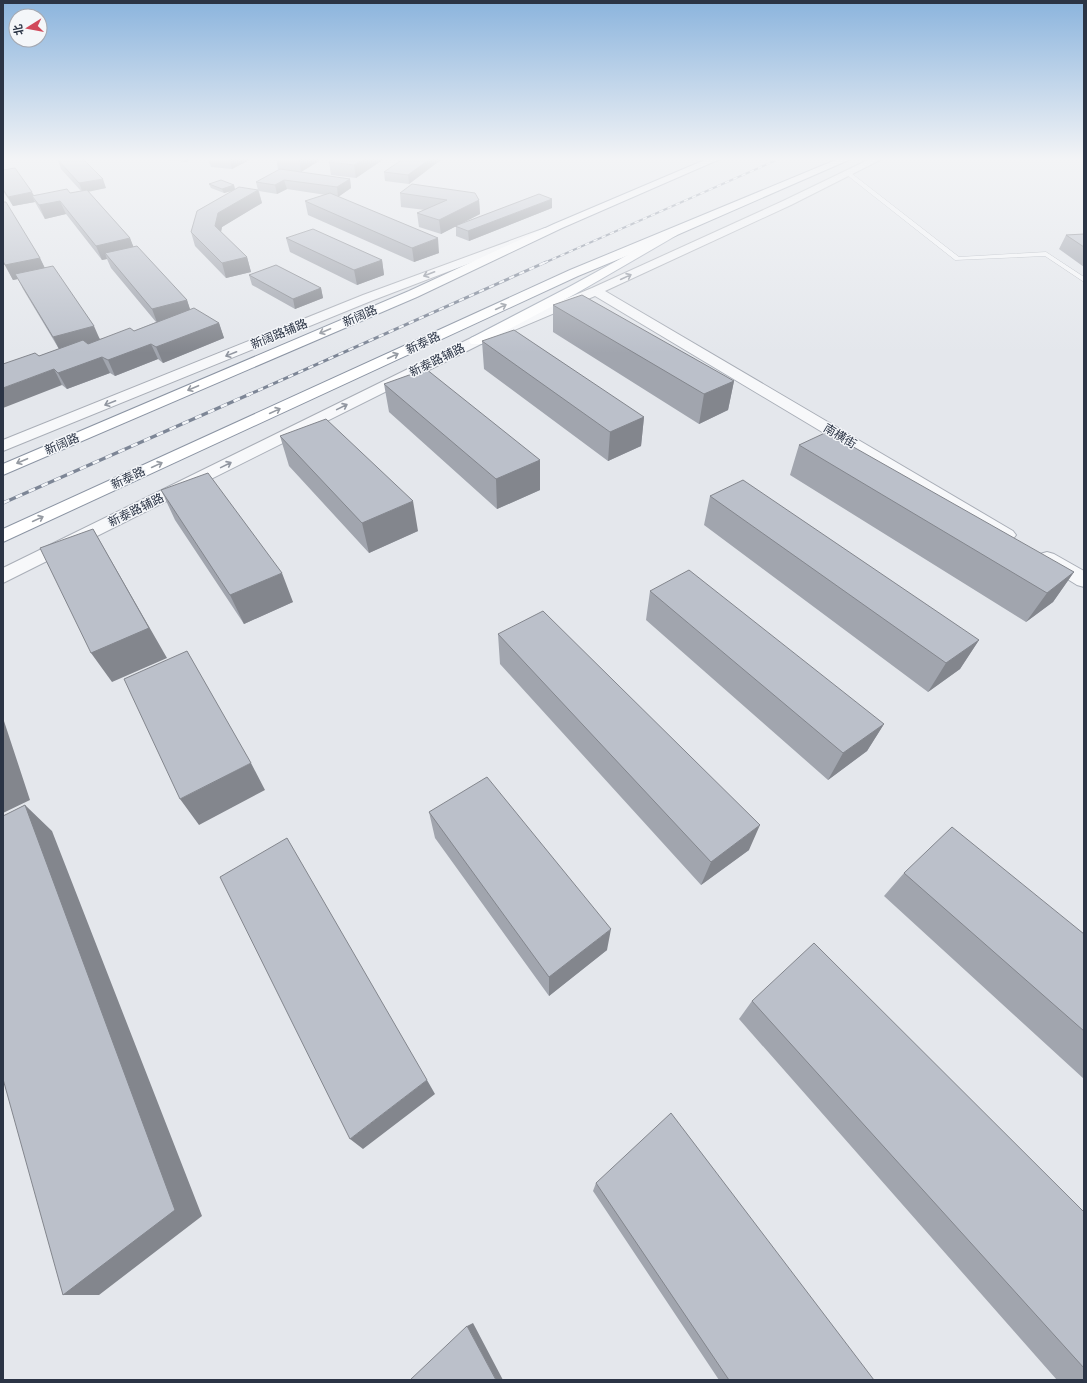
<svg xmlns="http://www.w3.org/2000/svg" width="1087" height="1383" font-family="Karla,'Noto Sans SC',sans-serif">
<rect width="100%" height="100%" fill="#e4e7ec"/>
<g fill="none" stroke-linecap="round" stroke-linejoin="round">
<defs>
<path id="service" d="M 847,173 L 851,173 L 959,257 L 1046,252 L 1084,277 L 1084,282 L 1045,256 L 955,260 L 847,175 Z"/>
<path id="tertiary" d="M 870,159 L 882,159 L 791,205 L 605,291 L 1013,531 L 1016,535 L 1013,539 L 1007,541 L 1001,539 L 595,296 L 481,344 L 3,583 L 3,568 L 471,338 L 592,288 L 783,201 Z
M 545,228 L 550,231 L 549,233 L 371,301 L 3,451 L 3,440 L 363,295 Z
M 1047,552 L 1054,554 L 1084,571 L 1084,587 L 1077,585 L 1040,562 L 1038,558 L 1040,554 Z"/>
<path id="primary" d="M 673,230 L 677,231 L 678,233 L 677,235 L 577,293 L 481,344 L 471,344 L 469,341 L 471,338 L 569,287 Z"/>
<path id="trunk" d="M 707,159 L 720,159 L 562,228 L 417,297 L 3,475 L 3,464 L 409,291 L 554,224 Z
M 838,159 L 851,159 L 677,235 L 578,276 L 3,542 L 3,529 L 570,270 Z"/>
</defs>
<!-- service casing -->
<use href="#service" stroke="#a9aeb7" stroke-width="1"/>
<!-- tertiary casing -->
<use href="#tertiary" stroke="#a9aeb7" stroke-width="2"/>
<!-- primary casing -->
<use href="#primary" stroke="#a3abb8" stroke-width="2"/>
<!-- trunk casing -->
<use href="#trunk" stroke="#8b94a3" stroke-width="2"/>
<!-- service -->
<use href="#service" fill="#f7f8fa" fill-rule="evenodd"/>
<!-- tertiary -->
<use href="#tertiary" fill="#f7f8fa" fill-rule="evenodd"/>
<!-- primary -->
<use href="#primary" fill="#fff" fill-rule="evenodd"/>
<!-- trunk -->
<use href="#trunk" fill="#fff" fill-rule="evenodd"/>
<defs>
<path id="rail-far2" d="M 544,263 L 779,159"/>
<path id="rail-far1" d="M 248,395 L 546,262"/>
<path id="rail" d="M 3,503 L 250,394"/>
</defs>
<!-- rail-far2 casing -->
<use href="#rail-far2" stroke="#7d8696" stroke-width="2"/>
<!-- rail-far1 casing -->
<use href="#rail-far1" stroke="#7d8696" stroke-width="3"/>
<!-- rail casing -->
<use href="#rail" stroke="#7d8696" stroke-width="3.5"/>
<!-- rail-far2 -->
<use href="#rail-far2" stroke="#f4f6f9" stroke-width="1.5" stroke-dasharray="4.5" stroke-linecap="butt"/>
<!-- rail-far1 -->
<use href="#rail-far1" stroke="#f4f6f9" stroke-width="2" stroke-dasharray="5.5" stroke-linecap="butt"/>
<!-- rail -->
<use href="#rail" stroke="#f4f6f9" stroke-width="2.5" stroke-dasharray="7" stroke-linecap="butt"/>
</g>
<!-- wall -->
<path fill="#a1a5ae" d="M 160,159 L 193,159 L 186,162 Z
M 208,159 L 251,159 L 232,169 L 211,167 Z
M 276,159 L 322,159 L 301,172 L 282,170 L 350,179 L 351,188 L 338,197 L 439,253 L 414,262 L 308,215 L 305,201 L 326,195 L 287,189 L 277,194 L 259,191 L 262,203 L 222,227 L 221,232 L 247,257 L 251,272 L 226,278 L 195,246 L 191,232 L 232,191 L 224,193 L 211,188 L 209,184 L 234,185 L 235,189 L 258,190 L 256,182 L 280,169 L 278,169 Z
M 334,159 L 384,159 L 356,178 L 331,175 L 329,162 Z
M 403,159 L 442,159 L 409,184 L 385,181 L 384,172 Z
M 58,160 L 106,188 L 88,191 L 130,238 L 133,247 L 187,300 L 190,310 L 219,323 L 224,338 L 163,363 L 158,359 L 115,376 L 110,373 L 67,389 L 62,385 L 39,356 L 59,349 L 23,289 L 18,279 L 13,280 L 3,262 L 40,258 L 45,268 L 100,339 L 134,331 L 156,322 L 111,268 L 107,259 L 102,260 L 66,214 L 45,219 L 39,209 L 35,202 L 13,206 L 3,191 L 3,170 L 34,195 L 70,193 L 81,191 L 61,169 Z
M 400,193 L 479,200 L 480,214 L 459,225 L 552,208 L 469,241 L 456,236 L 456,226 L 441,234 L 419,227 L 417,213 L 425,210 L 401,207 Z
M 1084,234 L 1084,267 L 1059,249 L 1066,235 Z
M 286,238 L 382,260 L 384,275 L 357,285 L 290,252 Z
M 249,275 L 321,288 L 323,298 L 295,309 L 252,285 Z
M 553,305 L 734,381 L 728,410 L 699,424 L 553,332 Z
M 482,341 L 644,417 L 641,446 L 608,461 L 484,369 Z
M 384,384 L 540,460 L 540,490 L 497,509 L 389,412 Z
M 280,436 L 418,531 L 369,553 L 289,466 Z
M 799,445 L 1074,572 L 1053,602 L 1026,622 L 790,475 Z
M 161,490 L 293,602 L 244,624 L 175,520 Z
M 710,496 L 979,640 L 960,669 L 928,692 L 704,525 Z
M 650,591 L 884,724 L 867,751 L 828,780 L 646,620 Z
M 498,634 L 749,850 L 701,885 L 500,664 Z
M 429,812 L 607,950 L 549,996 L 435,838 Z
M 904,873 L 1084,934 L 1084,1079 L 884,896 Z
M 752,1001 L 1084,1212 L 1084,1380 L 1057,1380 L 739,1019 Z
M 596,1183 L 874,1380 L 719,1380 L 593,1191 Z"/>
<!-- shaded-wall -->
<path fill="#83868d" d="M 185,159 L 193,159 L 186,162 Z
M 229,159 L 251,159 L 232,169 Z
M 299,159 L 322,159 L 301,172 Z
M 363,159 L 384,159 L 356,178 L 354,165 Z
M 430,159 L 442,159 L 409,184 L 408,175 Z
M 103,179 L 106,188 L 83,193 L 79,183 Z
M 350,179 L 351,188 L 338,197 L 337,187 Z
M 284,180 L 287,189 L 277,194 L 275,185 Z
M 234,185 L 235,190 L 224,193 L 222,189 Z
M 258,190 L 262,203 L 222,227 L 219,241 L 215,226 L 218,213 Z
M 32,192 L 37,202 L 32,196 L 35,202 L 13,206 L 8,197 Z
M 552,199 L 552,208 L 469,241 L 468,231 Z
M 479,200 L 480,214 L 441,234 L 439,220 Z
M 60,201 L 66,214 L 45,219 L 39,205 Z
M 130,238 L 136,253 L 105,253 L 107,259 L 102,260 L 96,246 Z
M 438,238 L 439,253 L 414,262 L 412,248 Z
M 247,257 L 251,272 L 226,278 L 222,263 Z
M 40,258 L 47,273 L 15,274 L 18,279 L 13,280 L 5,265 Z
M 382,260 L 384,275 L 357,285 L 354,270 Z
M 321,288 L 323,298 L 295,309 L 293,299 Z
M 187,300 L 192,315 L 158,325 L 152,309 Z
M 219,323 L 224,338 L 163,363 L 156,347 Z
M 94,326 L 101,342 L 61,353 L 53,337 Z
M 151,344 L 158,359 L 115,376 L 108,360 Z
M 102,357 L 110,373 L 67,389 L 58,373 Z
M 54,369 L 62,385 L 3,408 L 3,388 Z
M 734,381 L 728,410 L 699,424 L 704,394 Z
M 644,417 L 641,446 L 608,461 L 610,432 Z
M 540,460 L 540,490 L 497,509 L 496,479 Z
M 413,501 L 418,531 L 369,553 L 362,523 Z
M 93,529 L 167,658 L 112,682 L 91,653 Z
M 1074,572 L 1053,602 L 1026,622 L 1047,593 Z
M 282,573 L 293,602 L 244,624 L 230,595 Z
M 979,640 L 960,669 L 928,692 L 946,663 Z
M 3,718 L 30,800 L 3,813 Z
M 884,724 L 867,751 L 828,780 L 843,753 Z
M 251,763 L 265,790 L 199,825 L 180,799 Z
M 25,805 L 52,831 L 202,1216 L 99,1295 L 63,1295 Z
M 760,825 L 749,850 L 701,885 L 711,862 Z
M 611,929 L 607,950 L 549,996 L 549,977 Z
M 427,1080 L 435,1094 L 363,1149 L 350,1139 Z
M 473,1323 L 503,1380 L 496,1380 L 467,1326 Z"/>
<!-- building -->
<path fill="#bbc0ca" stroke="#83868d" d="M 63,159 L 83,159 L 103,179 L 79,183 L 58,160 Z
M 334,159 L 363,159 L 354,165 L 329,162 Z
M 403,159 L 430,159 L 408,175 L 384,172 Z
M 15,168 L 32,192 L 8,197 L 3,189 L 3,170 Z
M 280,169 L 350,179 L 337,187 L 284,180 L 275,185 L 256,182 Z
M 221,180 L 234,185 L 222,189 L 209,184 Z
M 412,184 L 475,193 L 479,200 L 439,220 L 417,213 L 447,200 L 400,193 Z
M 239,187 L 258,190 L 218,213 L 215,226 L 247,257 L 222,263 L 191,232 L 197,211 Z
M 67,189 L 70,193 L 87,190 L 130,238 L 96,246 L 60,201 L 39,205 L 32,196 Z
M 330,193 L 438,238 L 412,248 L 305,201 Z
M 539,194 L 552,199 L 468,231 L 455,226 Z
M 3,202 L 6,202 L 40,258 L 5,265 L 3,261 Z
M 313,229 L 382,260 L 354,270 L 286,238 Z
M 1084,234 L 1084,247 L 1066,235 Z
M 137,246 L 187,300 L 152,309 L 105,253 Z
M 276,265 L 321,288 L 293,299 L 249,275 Z
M 53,266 L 94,326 L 53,337 L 15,274 Z
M 582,295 L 734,381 L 704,394 L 553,305 Z
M 194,308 L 219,323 L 156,347 L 151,344 L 108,360 L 102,357 L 58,373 L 54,369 L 3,388 L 3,364 L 35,353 L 39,356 L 83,340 L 88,344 L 130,328 L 134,331 Z
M 514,330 L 644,417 L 610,432 L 482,341 Z
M 426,369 L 540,460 L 496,479 L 384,384 Z
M 326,419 L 413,501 L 362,523 L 280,436 Z
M 827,432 L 1074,572 L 1047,593 L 799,445 Z
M 208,473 L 282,573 L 230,595 L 161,490 Z
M 743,480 L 979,640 L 946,663 L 710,496 Z
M 93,529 L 149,628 L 91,653 L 40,548 Z
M 689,570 L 884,724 L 843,753 L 650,591 Z
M 543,611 L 760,825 L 711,862 L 498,634 Z
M 187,651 L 251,763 L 180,799 L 124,679 Z
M 487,777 L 611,929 L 549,977 L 429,812 Z
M 25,805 L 175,1210 L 63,1295 L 3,1079 L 3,816 Z
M 952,827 L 1084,934 L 1084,1031 L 904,873 Z
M 287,838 L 427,1080 L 350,1139 L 220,877 Z
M 814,943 L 1084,1212 L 1084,1368 L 752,1001 Z
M 671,1113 L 874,1380 L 729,1380 L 596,1183 Z
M 467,1326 L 496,1380 L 410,1380 Z"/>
<!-- one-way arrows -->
<defs><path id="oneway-shaft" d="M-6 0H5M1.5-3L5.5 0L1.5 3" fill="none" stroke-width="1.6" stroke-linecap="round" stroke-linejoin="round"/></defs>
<g stroke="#9196a0">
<use href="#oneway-shaft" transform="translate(429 274) rotate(159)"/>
<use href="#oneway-shaft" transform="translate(626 277) rotate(-25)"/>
<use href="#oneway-shaft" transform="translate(231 354) rotate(158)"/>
<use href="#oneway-shaft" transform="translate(110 403) rotate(158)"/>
<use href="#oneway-shaft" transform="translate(342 407) rotate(-26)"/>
<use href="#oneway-shaft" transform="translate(226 465) rotate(-26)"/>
</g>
<g stroke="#959aa2">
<use href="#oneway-shaft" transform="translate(501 307) rotate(-25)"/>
<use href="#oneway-shaft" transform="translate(325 331) rotate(157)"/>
<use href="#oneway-shaft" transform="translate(393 356) rotate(-25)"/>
<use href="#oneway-shaft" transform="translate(193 388) rotate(157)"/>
<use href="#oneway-shaft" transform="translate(275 411) rotate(-25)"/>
<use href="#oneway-shaft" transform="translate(22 461) rotate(157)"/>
<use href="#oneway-shaft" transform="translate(157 465) rotate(-25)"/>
<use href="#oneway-shaft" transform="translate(38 519) rotate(-25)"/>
</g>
<!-- sky -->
<linearGradient id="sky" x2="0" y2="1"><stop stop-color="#8bb4dd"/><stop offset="0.45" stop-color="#f3f4f6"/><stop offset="1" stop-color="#f3f4f6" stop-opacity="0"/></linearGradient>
<rect width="1087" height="353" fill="url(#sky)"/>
<g text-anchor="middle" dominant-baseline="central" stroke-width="3" stroke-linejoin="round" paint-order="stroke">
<!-- far-street labels -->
<g font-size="12" fill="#2b3445" stroke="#f4f6f9">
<text transform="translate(360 316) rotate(-23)">新阔路</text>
<text transform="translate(279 334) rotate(-22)">新阔路辅路</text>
<text transform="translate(423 343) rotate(-25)">新泰路</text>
<text transform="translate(437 360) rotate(-26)">新泰路辅路</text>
<text transform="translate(840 436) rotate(31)">南横街</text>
<text transform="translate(62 444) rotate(-23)">新阔路</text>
<text transform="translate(128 478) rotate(-25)">新泰路</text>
<text transform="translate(136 510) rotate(-26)">新泰路辅路</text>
</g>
</g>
<!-- border -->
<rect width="1087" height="1383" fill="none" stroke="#2b3445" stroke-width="8"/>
<!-- north arrow -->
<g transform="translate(28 28) rotate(259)"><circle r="19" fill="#f4f6f9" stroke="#a4a8b1"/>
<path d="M0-3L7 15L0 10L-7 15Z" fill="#d1495b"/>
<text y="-6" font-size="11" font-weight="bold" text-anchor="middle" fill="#2b3445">北</text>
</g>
</svg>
